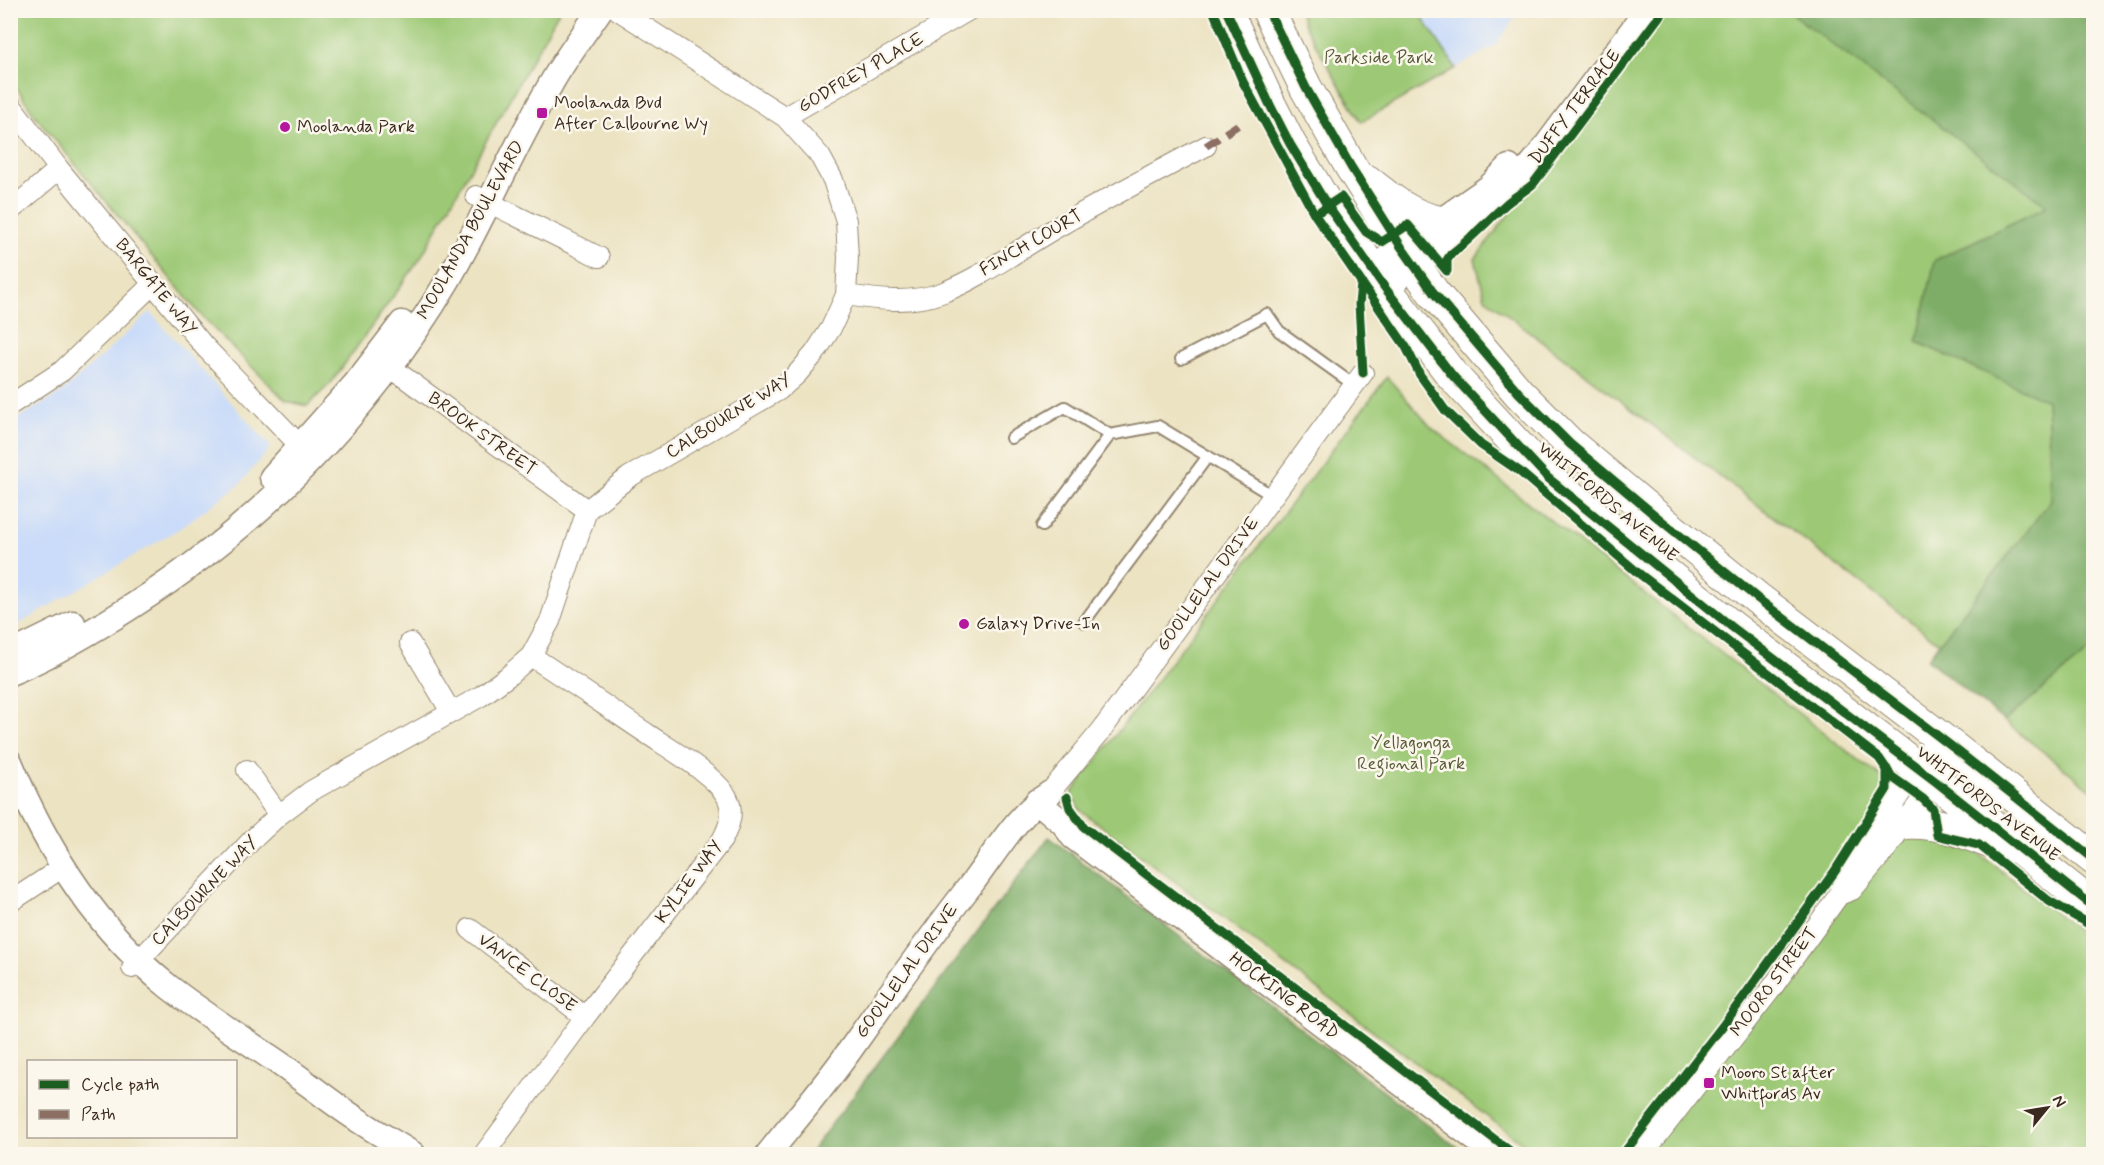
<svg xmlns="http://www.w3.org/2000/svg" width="2104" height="1165" font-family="Mynerve,sans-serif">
<rect width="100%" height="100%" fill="#fbf7ec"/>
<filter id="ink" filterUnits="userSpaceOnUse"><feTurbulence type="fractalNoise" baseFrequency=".0167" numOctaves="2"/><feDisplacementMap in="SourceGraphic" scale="12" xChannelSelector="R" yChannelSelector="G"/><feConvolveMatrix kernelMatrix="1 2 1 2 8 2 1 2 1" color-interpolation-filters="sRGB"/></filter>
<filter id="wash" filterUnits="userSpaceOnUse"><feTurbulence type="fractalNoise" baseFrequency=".008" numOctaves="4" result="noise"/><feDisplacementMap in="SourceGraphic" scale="24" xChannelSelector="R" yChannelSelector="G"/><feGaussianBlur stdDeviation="1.35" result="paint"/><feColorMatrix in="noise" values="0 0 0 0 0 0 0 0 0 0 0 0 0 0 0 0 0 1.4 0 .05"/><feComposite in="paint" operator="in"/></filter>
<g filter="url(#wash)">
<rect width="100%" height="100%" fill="#ece3c2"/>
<!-- built -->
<path fill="#cadcf9" d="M 1418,11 L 1520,11 L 1496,45 L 1456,68 Z
M 150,312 L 271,447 L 240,484 L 179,529 L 11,629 L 11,422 L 61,393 Z"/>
<!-- green -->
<path fill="#9dc976" stroke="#6c7a4a" stroke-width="1.5" d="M 11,10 L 559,10 L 559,11 L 420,259 L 331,383 L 307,406 L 286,401 L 203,318 L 36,117 L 11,79 Z
M 1299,11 L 1418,11 L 1456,68 L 1361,122 L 1306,28 Z
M 1662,11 L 2093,11 L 2093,791 L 2004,721 L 2022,706 L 1485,298 L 1475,259 Z
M 1387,377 L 1432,428 L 2093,942 L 2093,1154 L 1537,1154 L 1080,810 L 1071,794 Z"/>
<!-- forest -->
<path fill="#7ead67" stroke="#5c6c42" stroke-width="1.5" d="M 1788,11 L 2093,11 L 2093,648 L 2004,721 L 1927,659 L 2051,500 L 2047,401 L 1917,342 L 1935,260 L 2047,206 Z
M 1049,837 L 1466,1154 L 809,1154 Z"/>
</g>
<g filter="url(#ink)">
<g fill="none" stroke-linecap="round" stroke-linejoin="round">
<defs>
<path id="service" d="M 1181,359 L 1267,314 L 1279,331 L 1354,385
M 1011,438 L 1065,407 L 1110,435
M 1042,526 L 1110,435 L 1158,426 L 1273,496
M 1084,622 L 1208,456"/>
<path id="minor" d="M 10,104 L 59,169 L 204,346 L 309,455
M 785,117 L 969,10
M 476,196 L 599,257
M 10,211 L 59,169
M 846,295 C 878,300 910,304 941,293 C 975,281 1017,251 1049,232 C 1100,202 1153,174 1206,146
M 379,359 L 587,510
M 10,405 L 62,371 L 154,283
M 410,643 L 451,712
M 247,770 L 279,815
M 1050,792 L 1101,731 L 1363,373
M 1839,895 L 1852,890 L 1887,848 L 1935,781 L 1955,749
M 10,902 L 63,867
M 470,929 L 585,1017
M 132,968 L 251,841 L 279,815 L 311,791 L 481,696 L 507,677 L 531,656 L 550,621 L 587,510 L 629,477 L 779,390 L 797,374 L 815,353 L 831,328 L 846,295 L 848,258 L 846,221 L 833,180 L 820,156 L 785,117 L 618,10
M 484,1154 L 585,1017 L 722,840 C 729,827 735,812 727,797 C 716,776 670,749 649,735 C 610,709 571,682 531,656
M 1643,1154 L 1772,988 L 1839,895 L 1844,878 L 1938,737"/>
<path id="tertiary" d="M 1371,269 L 1489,187 L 1509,167
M 1385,288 L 1466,228 L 1512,188 L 1537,158 L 1647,10
M 272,477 L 356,383 L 402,323
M 10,654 L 73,623
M 10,673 C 47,658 81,638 115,617 C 252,533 366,418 448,280 C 485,216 514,146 552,82 C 566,57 584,34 600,10
M 10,762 C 45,847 96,929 169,987 C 201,1012 236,1034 270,1057 C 299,1076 326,1099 355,1118 C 374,1131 394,1142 413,1154
M 1037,801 L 1063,823 L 1073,837 L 1495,1154
M 768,1154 C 797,1118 828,1082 855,1043 C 893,989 932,934 973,882 C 995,853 1019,812 1050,793"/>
<path id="primary" d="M 1226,10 L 1269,103 L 1290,144 L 1327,205 L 1385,288 L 1452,375 L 1548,478 L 1732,627 L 1935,781 L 2094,907
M 1268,10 L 1306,88 L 1351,167 L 1402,248 L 1433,292 L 1519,393 L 1570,444 L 1663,522 L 1757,598 L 1955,749 L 2094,859
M 1367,181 C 1389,199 1412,217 1440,222
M 1906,823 C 1941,821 1972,835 2004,848"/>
</defs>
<!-- service casing -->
<use href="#service" stroke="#948670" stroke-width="14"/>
<!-- minor casing -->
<use href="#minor" stroke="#948670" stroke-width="22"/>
<!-- tertiary casing -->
<use href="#tertiary" stroke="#948670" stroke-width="27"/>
<!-- primary casing -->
<use href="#primary" stroke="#948670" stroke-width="34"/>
<!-- service -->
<use href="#service" stroke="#fff" stroke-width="10"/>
<!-- minor -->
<use href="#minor" stroke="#fff" stroke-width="20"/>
<!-- tertiary -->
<use href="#tertiary" stroke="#fff" stroke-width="24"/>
<!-- primary -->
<use href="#primary" stroke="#fff" stroke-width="32"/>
<!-- quiet -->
<path stroke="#8d6e63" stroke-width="8" stroke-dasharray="15 8" stroke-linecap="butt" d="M 1206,146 L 1241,123"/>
<defs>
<path id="cycleway" d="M 1213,10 L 1243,82 L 1315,215 L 1406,347 L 1420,375 L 1445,410 L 1481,445 L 1519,471 L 1637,572 L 1879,758 L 1892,777 L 1923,799 L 1933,809 L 1937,835 L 1979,845 L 2049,901 L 2094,927
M 1226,10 L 1269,103 L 1290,144 L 1327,205 L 1385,288 L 1452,375 L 1548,478 L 1732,627 L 1935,781 L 2094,907
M 1268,10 L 1306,88 L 1351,167 L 1402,248 L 1433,292 L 1519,393 L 1570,444 L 1663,522 L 1757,598 L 1955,749 L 2094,859
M 1320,211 L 1341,197 L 1366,232 L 1382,242 L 1408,225 L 1447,271
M 1447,271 L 1447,260 L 1451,254 C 1471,239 1487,221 1506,204 C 1514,197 1524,192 1533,184 L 1664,10
M 1361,284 L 1359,304 L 1363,373
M 1067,797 L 1070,808 L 1084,827 L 1514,1154
M 1623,1154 L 1724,1024 L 1835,871 L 1887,789 L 1887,769"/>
</defs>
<!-- cycleway casing -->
<use href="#cycleway" stroke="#fbf7ec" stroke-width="13"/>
<!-- cycleway -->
<use href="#cycleway" stroke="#1b5e20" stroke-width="9"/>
</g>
</g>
<!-- markers -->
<g fill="#b5179e" stroke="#fbf7ec" stroke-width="2">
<rect x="536" y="107" width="12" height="12" rx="3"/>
<circle cx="285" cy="127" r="6"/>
<circle cx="964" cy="624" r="6"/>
<rect x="1703" y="1077" width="12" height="12" rx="3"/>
</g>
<g text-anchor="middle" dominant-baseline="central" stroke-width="5" stroke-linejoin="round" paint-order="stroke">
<!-- park labels -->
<g font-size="18" fill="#585a38" stroke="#fbf7ec">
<text x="1379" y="58">Parkside Park</text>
<text x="1411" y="743">Yellagonga<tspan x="1411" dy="21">Regional Park</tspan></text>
</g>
<!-- street labels -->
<g font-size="18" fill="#3b2a1e" stroke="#fbf7ec">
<text transform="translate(861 73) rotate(-30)">GODFREY PLACE</text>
<text transform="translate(1575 107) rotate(-53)">DUFFY TERRACE</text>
<text transform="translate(471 230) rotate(-61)">MOOLANDA BOULEVARD</text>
<text transform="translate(1031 243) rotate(-30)">FINCH COURT</text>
<text transform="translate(156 287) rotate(51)">BARGATE WAY</text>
<text transform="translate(729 416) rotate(-32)">CALBOURNE WAY</text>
<text transform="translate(482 434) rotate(36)">BROOK STREET</text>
<text transform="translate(1608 502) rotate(40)">WHITFORDS AVENUE</text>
<text transform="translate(1208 584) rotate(-54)">GOOLLELAL DRIVE</text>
<text transform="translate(1988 804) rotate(38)">WHITFORDS AVENUE</text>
<text transform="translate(689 882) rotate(-53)">KYLIE WAY</text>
<text transform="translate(205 891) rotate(-46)">CALBOURNE WAY</text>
<text transform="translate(907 971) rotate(-54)">GOOLLELAL DRIVE</text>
<text transform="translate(527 973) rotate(37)">VANCE CLOSE</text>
<text transform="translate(1774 982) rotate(-53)">MOORO STREET</text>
<text transform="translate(1284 996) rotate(37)">HOCKING ROAD</text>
</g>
<!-- poi labels -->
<g font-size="18" fill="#3b2a1e" stroke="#fbf7ec" text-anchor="start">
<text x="554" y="103">Moolanda Bvd<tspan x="554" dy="21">After Calbourne Wy</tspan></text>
<text x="297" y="127">Moolanda Park</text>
<text x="976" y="624">Galaxy Drive-In</text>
<text x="1721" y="1073">Mooro St after<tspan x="1721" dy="21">Whitfords Av</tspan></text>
</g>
</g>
<!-- margin -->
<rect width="2104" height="1165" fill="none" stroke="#fbf7ec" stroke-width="36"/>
<!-- legend -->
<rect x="27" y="1060" width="210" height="78" fill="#fbf7ec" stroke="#aea59a" stroke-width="1.5"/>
<rect x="39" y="1080" width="30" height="9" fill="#1b5e20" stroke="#aea59a" stroke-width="1.5"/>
<text x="81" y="1090" font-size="18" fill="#3b2a1e">Cycle path</text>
<rect x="39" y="1110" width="30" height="9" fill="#8d6e63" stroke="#aea59a" stroke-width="1.5"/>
<text x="81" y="1120" font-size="18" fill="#3b2a1e">Path</text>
<!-- north arrow -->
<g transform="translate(2047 1108) rotate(60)" stroke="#fbf7ec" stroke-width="4.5" paint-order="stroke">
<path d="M0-4.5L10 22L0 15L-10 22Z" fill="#3b2a1e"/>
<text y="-9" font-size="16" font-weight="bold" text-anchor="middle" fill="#3b2a1e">N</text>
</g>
</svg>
